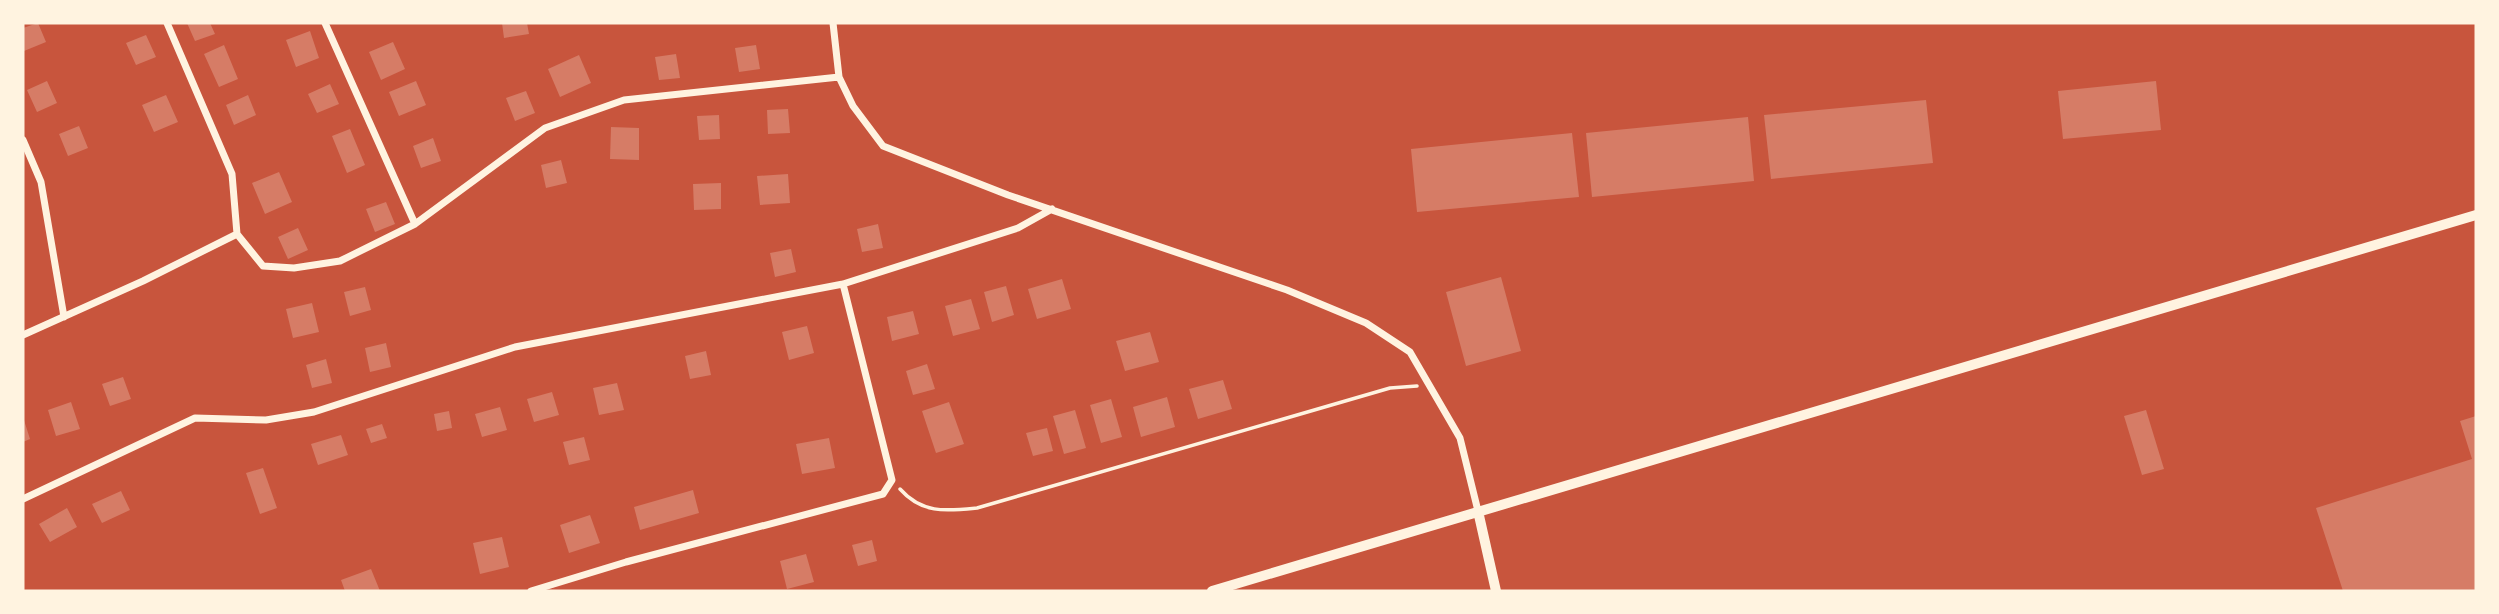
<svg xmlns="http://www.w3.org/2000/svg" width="2499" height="614" font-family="Mulish,sans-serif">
<rect width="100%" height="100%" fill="#c8553d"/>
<!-- building -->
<path fill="#d67c66" d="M 38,23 L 46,42 L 24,51 L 23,28 Z
M 187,23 L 210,23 L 215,34 L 195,41 Z
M 502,23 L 527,23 L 529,34 L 504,38 Z
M 310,31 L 319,58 L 296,67 L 286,40 Z
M 146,35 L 156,57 L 136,65 L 126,43 Z
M 393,42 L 405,69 L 381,80 L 369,52 Z
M 224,45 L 238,79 L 219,87 L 204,54 Z
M 756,45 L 760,69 L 739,72 L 735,48 Z
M 676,54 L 680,78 L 659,80 L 655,57 Z
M 579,55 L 591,83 L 560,97 L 548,69 Z
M 47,81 L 57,103 L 37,112 L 27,90 Z
M 416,81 L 426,105 L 399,116 L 389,92 Z
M 2156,81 L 2161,130 L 2063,139 L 2058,91 Z
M 330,84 L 339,104 L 317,113 L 308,94 Z
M 526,91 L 535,113 L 515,121 L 506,98 Z
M 166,95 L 178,122 L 154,132 L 142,105 Z
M 248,95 L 256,115 L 234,125 L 226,105 Z
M 1926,100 L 1933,163 L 1771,179 L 1764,115 Z
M 788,109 L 790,133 L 768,134 L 767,110 Z
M 719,115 L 720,139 L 699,140 L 697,116 Z
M 1748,117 L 1754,181 L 1592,197 L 1586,133 Z
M 79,126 L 88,148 L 68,156 L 59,134 Z
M 611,127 L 639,128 L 639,160 L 610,159 Z
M 350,129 L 365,165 L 347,173 L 332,136 Z
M 1572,133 L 1579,197 L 1417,212 L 1411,149 Z
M 433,138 L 441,161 L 421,168 L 413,146 Z
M 561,160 L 567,183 L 546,188 L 541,165 Z
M 279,172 L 292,202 L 265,214 L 252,183 Z
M 788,174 L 790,203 L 760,205 L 757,176 Z
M 721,183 L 721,209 L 694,210 L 693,184 Z
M 386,202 L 395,224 L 375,232 L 366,209 Z
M 878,224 L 883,248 L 862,252 L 857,229 Z
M 298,228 L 308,250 L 288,259 L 278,237 Z
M 791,249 L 796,272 L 775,277 L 770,253 Z
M 1501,277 L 1521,351 L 1466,366 L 1446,292 Z
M 1062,279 L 1071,309 L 1037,319 L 1028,289 Z
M 1006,286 L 1014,315 L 992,322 L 984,292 Z
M 365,287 L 371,310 L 350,316 L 344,292 Z
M 971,299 L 980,329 L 953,336 L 945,306 Z
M 312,303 L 319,332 L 293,338 L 286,309 Z
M 913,311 L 919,334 L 892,341 L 887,317 Z
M 807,326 L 814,353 L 789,360 L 782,332 Z
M 1150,332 L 1159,362 L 1125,371 L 1116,341 Z
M 386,343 L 391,367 L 370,372 L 365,348 Z
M 706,351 L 711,375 L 690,379 L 685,356 Z
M 326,359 L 332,383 L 312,388 L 306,365 Z
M 927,364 L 935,389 L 913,395 L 906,371 Z
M 123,377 L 131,399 L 110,406 L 102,384 Z
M 1223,380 L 1232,409 L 1198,419 L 1189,389 Z
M 617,383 L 624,410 L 599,415 L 593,388 Z
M 552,392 L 559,415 L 534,422 L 527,399 Z
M 1167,397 L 1175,427 L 1141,437 L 1133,407 Z
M 1111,399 L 1122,437 L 1101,443 L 1090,405 Z
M 71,402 L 80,429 L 56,436 L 48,410 Z
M 949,402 L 964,444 L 936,453 L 922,411 Z
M 500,407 L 507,430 L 482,437 L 475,414 Z
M 1075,410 L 1086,448 L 1064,454 L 1053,416 Z
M 2146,410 L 2164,469 L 2142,475 L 2124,416 Z
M 449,411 L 452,428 L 437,431 L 434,414 Z
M 2476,416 L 2476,591 L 2343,591 L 2316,508 L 2472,459 L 2460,421 Z
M 23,417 L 30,439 L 23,442 Z
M 382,424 L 387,438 L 371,443 L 366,429 Z
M 1047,428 L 1053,451 L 1033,456 L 1026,433 Z
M 341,435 L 348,455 L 318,465 L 311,444 Z
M 584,437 L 590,460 L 569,465 L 563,442 Z
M 829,438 L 835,468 L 802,474 L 796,444 Z
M 263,468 L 277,508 L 260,514 L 246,473 Z
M 693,490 L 699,513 L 640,530 L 634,507 Z
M 121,491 L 130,510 L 102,523 L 92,504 Z
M 67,508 L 77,527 L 50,542 L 39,524 Z
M 590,515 L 600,543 L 569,553 L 560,525 Z
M 502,537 L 509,567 L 480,574 L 473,543 Z
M 872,540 L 877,561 L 858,566 L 852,545 Z
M 806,554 L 814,582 L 787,589 L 780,561 Z
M 371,569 L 380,591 L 345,591 L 341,580 Z"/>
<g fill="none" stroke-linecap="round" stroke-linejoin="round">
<!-- path -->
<path stroke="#fff3e0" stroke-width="3.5" d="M 900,489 C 922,514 946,511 977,508 L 1390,388 L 1417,386"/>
<!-- minor -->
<path stroke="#fff3e0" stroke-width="7" d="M 167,23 L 232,174 L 237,234
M 325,23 L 415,224
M 833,23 L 839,77 L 853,106 L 883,146 L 1008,195 L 1287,290 L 1366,323 L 1410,352 L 1460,438 L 1478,511
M 23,140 L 41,182 L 64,317
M 23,335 L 143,281 L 237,234 L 263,266 L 294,268 L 340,261 L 415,224 L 545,128 L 624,100 L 839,77
M 23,499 L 195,418 L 266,420 L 314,412 L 515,347 L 843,284 L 1018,228 L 1052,209
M 531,591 L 626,562 L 883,494 L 892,480 L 843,284"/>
<!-- tertiary -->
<path stroke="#fff3e0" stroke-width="10" d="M 1478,511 L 1496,591
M 1212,591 L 2476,215"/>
</g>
<!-- border -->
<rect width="2499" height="614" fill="none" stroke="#fff3e0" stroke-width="49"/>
</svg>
